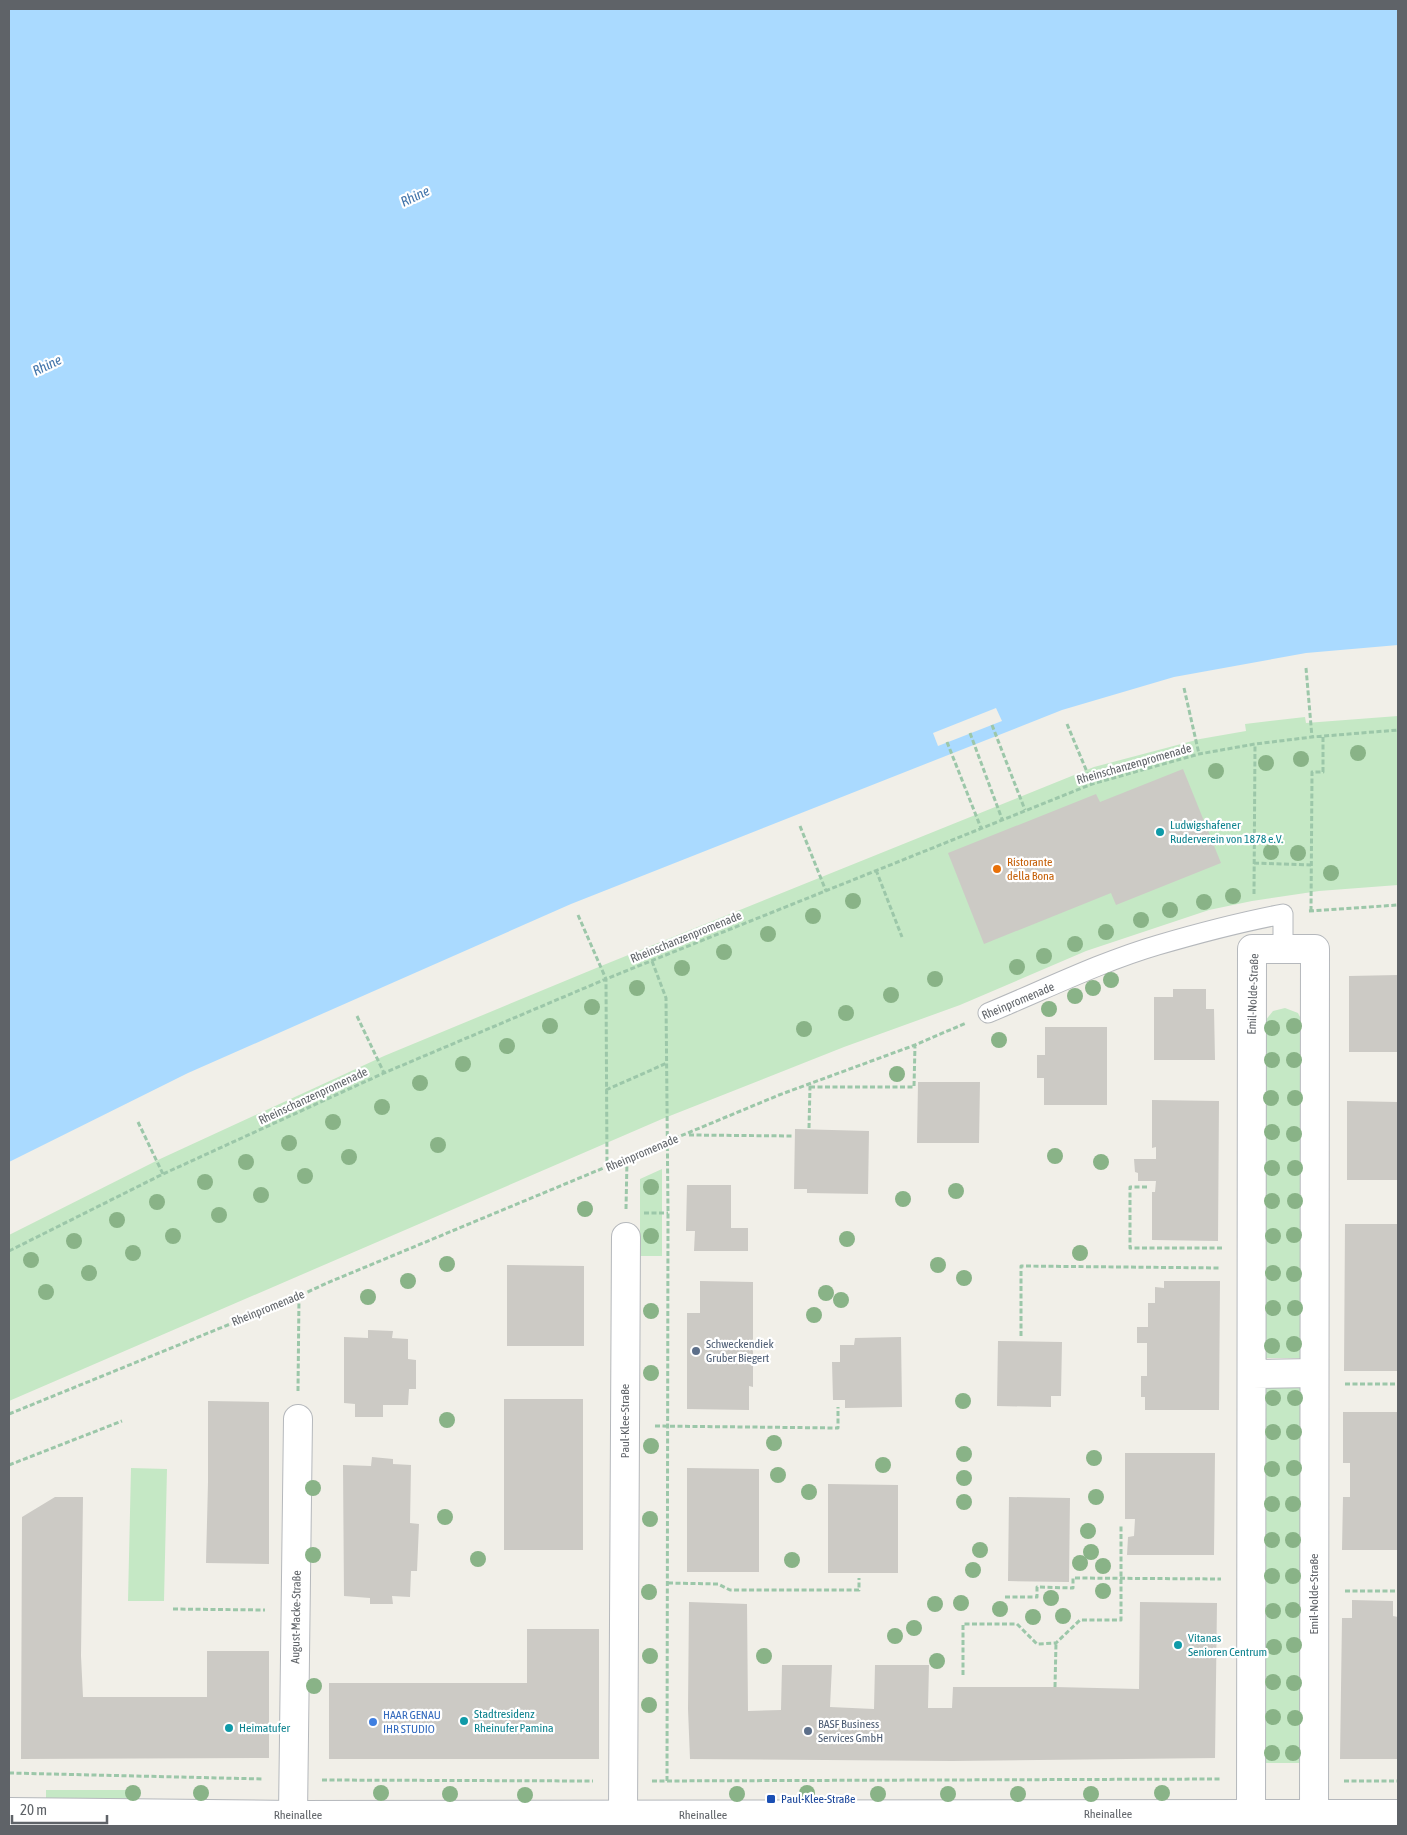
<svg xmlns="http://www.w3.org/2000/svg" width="1407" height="1835" font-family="'Asap Condensed',sans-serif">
<rect width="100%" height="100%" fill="#f1efe8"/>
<!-- green -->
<path fill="#c5e8c5" d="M 1398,716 L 1398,885 L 1319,891 L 1252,901 L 1209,910 L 1086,951 L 960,1005 L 844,1047 L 662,1119 L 9,1401 L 9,1235 L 160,1159 L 384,1056 L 606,964 L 1094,767 L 1200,739 L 1246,731 L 1245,724 L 1305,717 L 1306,723 Z
M 1285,1008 L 1298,1013 L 1302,1021 L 1302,1358 L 1265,1358 L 1265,1021 L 1273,1011 Z
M 662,1169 L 662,1256 L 640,1256 L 640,1179 Z
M 1264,1388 L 1301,1388 L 1301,1763 L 1265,1763 Z
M 131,1468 L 167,1469 L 164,1601 L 128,1601 Z
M 46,1790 L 136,1790 L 136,1800 L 46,1800 Z"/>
<!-- water -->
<path fill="#aadaff" d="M 9,9 L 1398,9 L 1398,645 L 1306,653 L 1174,677 L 1062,710 L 571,904 L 188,1073 L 9,1162 Z"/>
<!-- pier -->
<path fill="#f1efe8" d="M 996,708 L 1002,721 L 938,746 L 933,733 Z"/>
<!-- building -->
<path fill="#cccac5" d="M 1183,769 L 1221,863 L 1116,905 L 1111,893 L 984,944 L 948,853 L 1096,794 L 1100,802 Z
M 1398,975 L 1398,1052 L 1349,1052 L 1349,976 Z
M 1173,989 L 1206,989 L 1206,1009 L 1214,1009 L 1215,1060 L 1154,1060 L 1154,997 L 1173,997 Z
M 1045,1027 L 1107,1027 L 1107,1105 L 1044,1105 L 1044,1078 L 1037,1078 L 1037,1055 L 1045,1055 Z
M 918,1082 L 980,1082 L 979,1143 L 917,1143 Z
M 1152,1100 L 1219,1101 L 1218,1241 L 1152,1240 L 1152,1192 L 1155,1192 L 1156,1181 L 1138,1181 L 1138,1173 L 1135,1172 L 1134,1159 L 1156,1159 L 1156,1147 L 1152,1148 Z
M 1347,1101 L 1398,1102 L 1398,1180 L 1347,1180 Z
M 795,1129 L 869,1131 L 868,1194 L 807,1193 L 807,1189 L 794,1189 Z
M 687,1185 L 731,1185 L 731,1228 L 748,1228 L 748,1251 L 694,1251 L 695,1231 L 686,1231 Z
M 1345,1224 L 1398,1224 L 1398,1371 L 1344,1371 Z
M 507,1265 L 584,1266 L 584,1346 L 507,1346 Z
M 700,1281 L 753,1282 L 753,1387 L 749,1386 L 749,1410 L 687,1409 L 687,1313 L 700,1313 Z
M 1164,1281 L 1220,1281 L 1219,1410 L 1145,1410 L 1145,1397 L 1141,1397 L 1141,1376 L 1147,1376 L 1147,1343 L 1137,1343 L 1137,1327 L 1148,1327 L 1148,1303 L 1155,1303 L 1155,1287 L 1164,1288 Z
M 368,1330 L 393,1331 L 392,1338 L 408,1339 L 408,1359 L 416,1360 L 416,1389 L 409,1389 L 408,1405 L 383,1405 L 383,1417 L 355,1417 L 355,1404 L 344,1403 L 344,1337 L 368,1338 Z
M 901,1337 L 902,1407 L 845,1408 L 845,1400 L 833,1400 L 832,1362 L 840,1362 L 840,1345 L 854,1345 L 855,1338 Z
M 998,1341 L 1062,1342 L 1061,1396 L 1051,1396 L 1051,1407 L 997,1406 Z
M 504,1399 L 583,1399 L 583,1550 L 504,1550 Z
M 208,1401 L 269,1402 L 269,1564 L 206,1563 L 208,1482 Z
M 1343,1412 L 1398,1412 L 1398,1550 L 1342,1550 L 1343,1497 L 1350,1497 L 1350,1463 L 1343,1463 Z
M 1125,1453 L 1215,1453 L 1214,1555 L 1127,1555 L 1128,1537 L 1134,1536 L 1135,1519 L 1125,1519 Z
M 372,1457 L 393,1459 L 393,1464 L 411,1465 L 410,1523 L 419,1524 L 417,1571 L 411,1571 L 410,1597 L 392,1596 L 393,1604 L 370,1604 L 370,1598 L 344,1596 L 343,1465 L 371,1466 Z
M 687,1468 L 759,1469 L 759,1572 L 687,1572 Z
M 828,1484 L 898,1485 L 898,1573 L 828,1573 Z
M 55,1497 L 83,1497 L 81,1656 L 83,1697 L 207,1697 L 207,1651 L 269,1651 L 269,1758 L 21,1759 L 22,1517 Z
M 1009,1497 L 1070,1498 L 1069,1582 L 1008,1581 Z
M 1352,1600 L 1393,1601 L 1393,1616 L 1398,1617 L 1398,1759 L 1340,1759 L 1342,1618 L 1352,1618 Z
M 689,1602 L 747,1604 L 748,1711 L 781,1710 L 782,1665 L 832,1665 L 830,1707 L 874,1709 L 875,1665 L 929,1665 L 928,1708 L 952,1708 L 953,1687 L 1055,1687 L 1139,1689 L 1140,1602 L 1217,1603 L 1215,1758 L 952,1761 L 690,1759 L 688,1709 Z
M 527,1629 L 599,1629 L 599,1759 L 329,1759 L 329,1683 L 527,1683 Z"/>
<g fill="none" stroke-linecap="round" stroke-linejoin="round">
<defs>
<path id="service" d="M 988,1013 C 1044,990 1100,962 1158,945 C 1199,933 1241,922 1283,914 L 1283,949"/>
<path id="minor" d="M 1252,1374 L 1314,1373
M 293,1815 L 298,1419
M 623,1815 L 626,1237
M 1251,1826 L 1252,949 L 1315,949 L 1314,1826"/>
<path id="tertiary" d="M 9,1812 L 293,1815 L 1398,1814"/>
</defs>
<!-- service casing -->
<use href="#service" stroke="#b5b8bc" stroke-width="21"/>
<!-- minor casing -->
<use href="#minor" stroke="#b5b8bc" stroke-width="30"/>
<!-- tertiary casing -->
<use href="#tertiary" stroke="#b5b8bc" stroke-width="30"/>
<!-- path -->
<path stroke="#9cc7a9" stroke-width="3" stroke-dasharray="5 2.5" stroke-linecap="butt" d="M 1306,668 L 1312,737
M 1184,688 L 1199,754
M 1067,724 L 1092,784
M 992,725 L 1025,810
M 970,733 L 1002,819
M 947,742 L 981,828
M 800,826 L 826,891
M 1254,863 L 1311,865
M 876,870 L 902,937
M 1254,894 L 1255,744
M 1309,911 L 1398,905
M 1311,911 L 1312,772 L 1323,772 L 1323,736
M 578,915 L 606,979 L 607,1168
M 652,961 L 666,998 L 668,1213 L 667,1782
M 357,1016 L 384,1073
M 810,1087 L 914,1087 L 915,1045
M 606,1090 L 667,1063
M 138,1122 L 163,1174
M 809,1128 L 810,1086
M 689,1135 L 793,1136
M 1147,1187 L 1130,1187 L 1130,1248 L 1222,1248
M 626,1209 L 627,1160
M 644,1213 L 668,1213
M 9,1251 L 163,1174 L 384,1073 L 606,979 L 1092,784 L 1199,754 L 1255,744 L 1312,737 L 1398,730
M 1021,1336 L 1021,1266 L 1221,1268
M 1345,1384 L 1398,1384
M 298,1391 L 299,1296
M 9,1414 L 299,1296 L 327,1283 L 779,1095 L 915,1045 L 966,1023
M 655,1426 L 838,1428 L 838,1407
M 9,1465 L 122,1421
M 668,1583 L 718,1584 L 730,1590 L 859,1590 L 859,1578
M 1345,1591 L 1398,1591
M 1005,1597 L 1037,1597 L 1037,1587 L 1073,1588 L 1073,1578 L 1221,1579
M 173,1609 L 265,1610
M 963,1675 L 963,1624 L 1017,1624 L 1037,1644 L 1056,1643 L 1080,1620 L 1121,1620 L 1121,1526
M 1055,1687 L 1056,1643
M 9,1773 L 263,1779
M 322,1780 L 593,1781
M 652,1781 L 1221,1779
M 1344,1781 L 1398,1781"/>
<!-- service -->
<use href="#service" stroke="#fff" stroke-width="19"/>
<!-- minor -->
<use href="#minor" stroke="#fff" stroke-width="28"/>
<!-- tertiary -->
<use href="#tertiary" stroke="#fff" stroke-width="28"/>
</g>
<!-- trees -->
<g fill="#89b387">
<circle cx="1358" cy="753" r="8"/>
<circle cx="1301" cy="759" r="8"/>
<circle cx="1266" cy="763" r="8"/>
<circle cx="1216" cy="771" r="8"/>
<circle cx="1271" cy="852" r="8"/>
<circle cx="1298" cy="853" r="8"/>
<circle cx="1331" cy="873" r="8"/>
<circle cx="1233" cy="896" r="8"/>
<circle cx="853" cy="901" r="8"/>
<circle cx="1204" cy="902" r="8"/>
<circle cx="1170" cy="910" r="8"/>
<circle cx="813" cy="916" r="8"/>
<circle cx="1141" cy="920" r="8"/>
<circle cx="1106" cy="932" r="8"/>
<circle cx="768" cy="934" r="8"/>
<circle cx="1075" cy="944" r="8"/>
<circle cx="724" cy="952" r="8"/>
<circle cx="1044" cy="956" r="8"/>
<circle cx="1017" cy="967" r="8"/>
<circle cx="682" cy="968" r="8"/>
<circle cx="935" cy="979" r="8"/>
<circle cx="1111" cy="980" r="8"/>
<circle cx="637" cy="988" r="8"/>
<circle cx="1093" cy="988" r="8"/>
<circle cx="891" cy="995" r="8"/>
<circle cx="1075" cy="996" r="8"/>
<circle cx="592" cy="1007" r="8"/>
<circle cx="1049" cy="1009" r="8"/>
<circle cx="846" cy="1013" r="8"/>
<circle cx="550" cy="1026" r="8"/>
<circle cx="1294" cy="1026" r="8"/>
<circle cx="1272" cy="1028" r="8"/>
<circle cx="804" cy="1029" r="8"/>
<circle cx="999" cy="1040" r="8"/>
<circle cx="507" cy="1046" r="8"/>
<circle cx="1272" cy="1060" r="8"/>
<circle cx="1294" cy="1060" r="8"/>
<circle cx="463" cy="1064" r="8"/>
<circle cx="897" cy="1074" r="8"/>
<circle cx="420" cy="1083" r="8"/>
<circle cx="1271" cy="1098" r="8"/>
<circle cx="1295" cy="1098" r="8"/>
<circle cx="382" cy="1107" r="8"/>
<circle cx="333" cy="1122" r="8"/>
<circle cx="1272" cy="1132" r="8"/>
<circle cx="1294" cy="1134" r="8"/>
<circle cx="289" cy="1143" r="8"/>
<circle cx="438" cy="1145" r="8"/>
<circle cx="1055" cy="1156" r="8"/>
<circle cx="349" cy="1157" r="8"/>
<circle cx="246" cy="1162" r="8"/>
<circle cx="1101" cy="1162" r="8"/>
<circle cx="1272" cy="1168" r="8"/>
<circle cx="1295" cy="1168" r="8"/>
<circle cx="305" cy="1176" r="8"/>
<circle cx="205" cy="1182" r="8"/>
<circle cx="651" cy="1187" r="8"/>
<circle cx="956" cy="1191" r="8"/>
<circle cx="261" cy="1195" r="8"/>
<circle cx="903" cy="1199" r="8"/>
<circle cx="1272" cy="1201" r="8"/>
<circle cx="1295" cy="1201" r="8"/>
<circle cx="157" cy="1202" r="8"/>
<circle cx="585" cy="1209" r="8"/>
<circle cx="219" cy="1215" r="8"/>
<circle cx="117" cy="1220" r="8"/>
<circle cx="1294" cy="1235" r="8"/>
<circle cx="173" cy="1236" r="8"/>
<circle cx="651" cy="1236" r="8"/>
<circle cx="1273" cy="1236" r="8"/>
<circle cx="847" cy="1239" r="8"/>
<circle cx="74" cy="1241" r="8"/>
<circle cx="133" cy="1253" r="8"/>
<circle cx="1080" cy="1253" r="8"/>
<circle cx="31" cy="1260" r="8"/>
<circle cx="447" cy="1264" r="8"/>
<circle cx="938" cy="1265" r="8"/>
<circle cx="89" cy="1273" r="8"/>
<circle cx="1273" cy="1273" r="8"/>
<circle cx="1294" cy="1274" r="8"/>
<circle cx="964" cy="1278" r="8"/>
<circle cx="408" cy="1281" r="8"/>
<circle cx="46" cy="1292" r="8"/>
<circle cx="826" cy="1293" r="8"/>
<circle cx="368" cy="1297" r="8"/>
<circle cx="841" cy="1300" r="8"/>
<circle cx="1273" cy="1308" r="8"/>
<circle cx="1295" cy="1308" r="8"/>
<circle cx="651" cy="1311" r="8"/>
<circle cx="814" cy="1315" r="8"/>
<circle cx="1294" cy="1344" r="8"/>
<circle cx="1272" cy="1346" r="8"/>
<circle cx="651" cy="1373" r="8"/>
<circle cx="1273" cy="1398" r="8"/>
<circle cx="1295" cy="1398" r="8"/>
<circle cx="963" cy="1401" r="8"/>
<circle cx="447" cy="1420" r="8"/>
<circle cx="1273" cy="1432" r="8"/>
<circle cx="1294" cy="1432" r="8"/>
<circle cx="774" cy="1443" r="8"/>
<circle cx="651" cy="1446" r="8"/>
<circle cx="964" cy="1454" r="8"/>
<circle cx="1094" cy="1458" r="8"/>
<circle cx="883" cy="1465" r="8"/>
<circle cx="1294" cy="1468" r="8"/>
<circle cx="1272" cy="1469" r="8"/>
<circle cx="778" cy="1475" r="8"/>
<circle cx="964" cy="1478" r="8"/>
<circle cx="313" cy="1488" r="8"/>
<circle cx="809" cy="1492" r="8"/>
<circle cx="1096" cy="1497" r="8"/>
<circle cx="964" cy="1502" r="8"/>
<circle cx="1272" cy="1504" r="8"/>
<circle cx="1293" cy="1504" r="8"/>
<circle cx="445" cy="1517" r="8"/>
<circle cx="650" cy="1519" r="8"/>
<circle cx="1088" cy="1531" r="8"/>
<circle cx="1272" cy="1540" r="8"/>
<circle cx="1293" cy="1540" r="8"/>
<circle cx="980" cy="1550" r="8"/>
<circle cx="1091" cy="1552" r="8"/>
<circle cx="313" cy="1555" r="8"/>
<circle cx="478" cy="1559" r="8"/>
<circle cx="792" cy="1560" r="8"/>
<circle cx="1080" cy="1563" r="8"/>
<circle cx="1103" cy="1566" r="8"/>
<circle cx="973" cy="1570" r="8"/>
<circle cx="1272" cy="1576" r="8"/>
<circle cx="1293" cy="1576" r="8"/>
<circle cx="1103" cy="1591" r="8"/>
<circle cx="649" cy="1592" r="8"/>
<circle cx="1051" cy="1598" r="8"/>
<circle cx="961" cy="1603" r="8"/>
<circle cx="935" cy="1604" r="8"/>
<circle cx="1000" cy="1609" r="8"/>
<circle cx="1293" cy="1610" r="8"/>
<circle cx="1273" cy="1611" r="8"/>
<circle cx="1063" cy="1616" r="8"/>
<circle cx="1033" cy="1617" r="8"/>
<circle cx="914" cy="1628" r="8"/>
<circle cx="895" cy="1636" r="8"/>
<circle cx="1294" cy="1645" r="8"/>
<circle cx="1274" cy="1647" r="8"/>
<circle cx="650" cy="1656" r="8"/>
<circle cx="764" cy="1656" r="8"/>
<circle cx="937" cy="1661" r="8"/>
<circle cx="1273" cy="1682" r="8"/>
<circle cx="1294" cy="1683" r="8"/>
<circle cx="314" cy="1686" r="8"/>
<circle cx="649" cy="1705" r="8"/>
<circle cx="1273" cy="1717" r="8"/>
<circle cx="1295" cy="1718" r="8"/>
<circle cx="1272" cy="1753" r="8"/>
<circle cx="1293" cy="1753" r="8"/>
<circle cx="133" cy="1793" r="8"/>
<circle cx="201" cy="1793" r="8"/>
<circle cx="381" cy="1793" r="8"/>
<circle cx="807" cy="1793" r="8"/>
<circle cx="1162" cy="1793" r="8"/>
<circle cx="450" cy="1794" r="8"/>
<circle cx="737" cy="1794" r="8"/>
<circle cx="878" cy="1794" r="8"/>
<circle cx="948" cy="1794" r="8"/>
<circle cx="1018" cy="1794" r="8"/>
<circle cx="1091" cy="1794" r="8"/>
<circle cx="525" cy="1795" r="8"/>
</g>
<!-- markers -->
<g fill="#0f9aa8" stroke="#fff" stroke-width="2">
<circle cx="1160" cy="832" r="5"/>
<circle cx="1178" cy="1645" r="5"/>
<circle cx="464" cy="1721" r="5"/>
<circle cx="229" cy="1728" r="5"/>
</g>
<circle fill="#e8710a" stroke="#fff" stroke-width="2" cx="997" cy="869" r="5"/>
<g fill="#5c6f8a" stroke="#fff" stroke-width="2">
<circle cx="696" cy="1351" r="5"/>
<circle cx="808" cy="1731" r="5"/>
</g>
<circle fill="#3f7fe0" stroke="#fff" stroke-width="2" cx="373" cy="1722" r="5"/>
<rect fill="#1a4fb4" stroke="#fff" stroke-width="2" x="766" y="1794" width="10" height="10" rx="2.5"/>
<g text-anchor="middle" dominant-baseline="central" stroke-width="4.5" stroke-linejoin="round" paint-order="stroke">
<!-- street labels -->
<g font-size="12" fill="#5f6368" stroke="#fff">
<text transform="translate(1134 764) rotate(-16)">Rheinschanzenpromenade</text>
<text transform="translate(686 937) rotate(-22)">Rheinschanzenpromenade</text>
<text transform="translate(1253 994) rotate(-88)">Emil-Nolde-Straße</text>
<text transform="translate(1018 1001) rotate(-23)">Rheinpromenade</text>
<text transform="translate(313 1096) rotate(-25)">Rheinschanzenpromenade</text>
<text transform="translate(642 1153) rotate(-23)">Rheinpromenade</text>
<text transform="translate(268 1308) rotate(-22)">Rheinpromenade</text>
<text transform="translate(625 1421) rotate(-90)">Paul-Klee-Straße</text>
<text transform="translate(1314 1594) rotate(-90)">Emil-Nolde-Straße</text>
<text transform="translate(296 1617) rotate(-89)">August-Macke-Straße</text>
<text x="1108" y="1814">Rheinallee</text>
<text x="298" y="1815">Rheinallee</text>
<text x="703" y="1815">Rheinallee</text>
</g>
<!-- culture labels -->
<g font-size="12" fill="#0d838f" stroke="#fff" text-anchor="start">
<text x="1170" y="825">Ludwigshafener<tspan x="1170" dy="14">Ruderverein von 1878 e.V.</tspan></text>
<text x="1188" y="1638">Vitanas<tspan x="1188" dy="14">Senioren Centrum</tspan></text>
<text x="474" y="1714">Stadtresidenz<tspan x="474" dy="14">Rheinufer Pamina</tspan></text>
<text x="239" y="1728">Heimatufer</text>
</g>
<!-- food labels -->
<g font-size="12" fill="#c56008" stroke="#fff" text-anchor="start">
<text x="1007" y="862">Ristorante<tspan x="1007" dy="14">della Bona</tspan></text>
</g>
<!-- service labels -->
<g font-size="12" fill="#4e5e75" stroke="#fff" text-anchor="start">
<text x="706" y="1344">Schweckendiek<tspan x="706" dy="14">Gruber Biegert</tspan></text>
<text x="818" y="1724">BASF Business<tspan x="818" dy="14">Services GmbH</tspan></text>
</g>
<!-- shop labels -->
<g font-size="12" fill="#366cbe" stroke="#fff" text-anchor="start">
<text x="383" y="1715">HAAR GENAU<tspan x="383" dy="14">IHR STUDIO</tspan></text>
</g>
<!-- transit labels -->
<g font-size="12" fill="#164399" stroke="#fff" text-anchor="start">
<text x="781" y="1799">Paul-Klee-Straße</text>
</g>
<!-- water labels -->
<g font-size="14" font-style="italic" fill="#4174aa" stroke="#fff">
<text transform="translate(415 196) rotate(-25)">Rhine</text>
<text transform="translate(47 365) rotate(-25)">Rhine</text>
</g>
</g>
<!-- border -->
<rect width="1407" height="1835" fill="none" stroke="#5f6368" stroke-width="20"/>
<!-- scale -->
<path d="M12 1815v8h95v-8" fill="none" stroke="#5f6368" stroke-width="2.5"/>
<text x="20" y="1815" font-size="15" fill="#5f6368" stroke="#ffffff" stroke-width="4" paint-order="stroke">20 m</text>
</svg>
